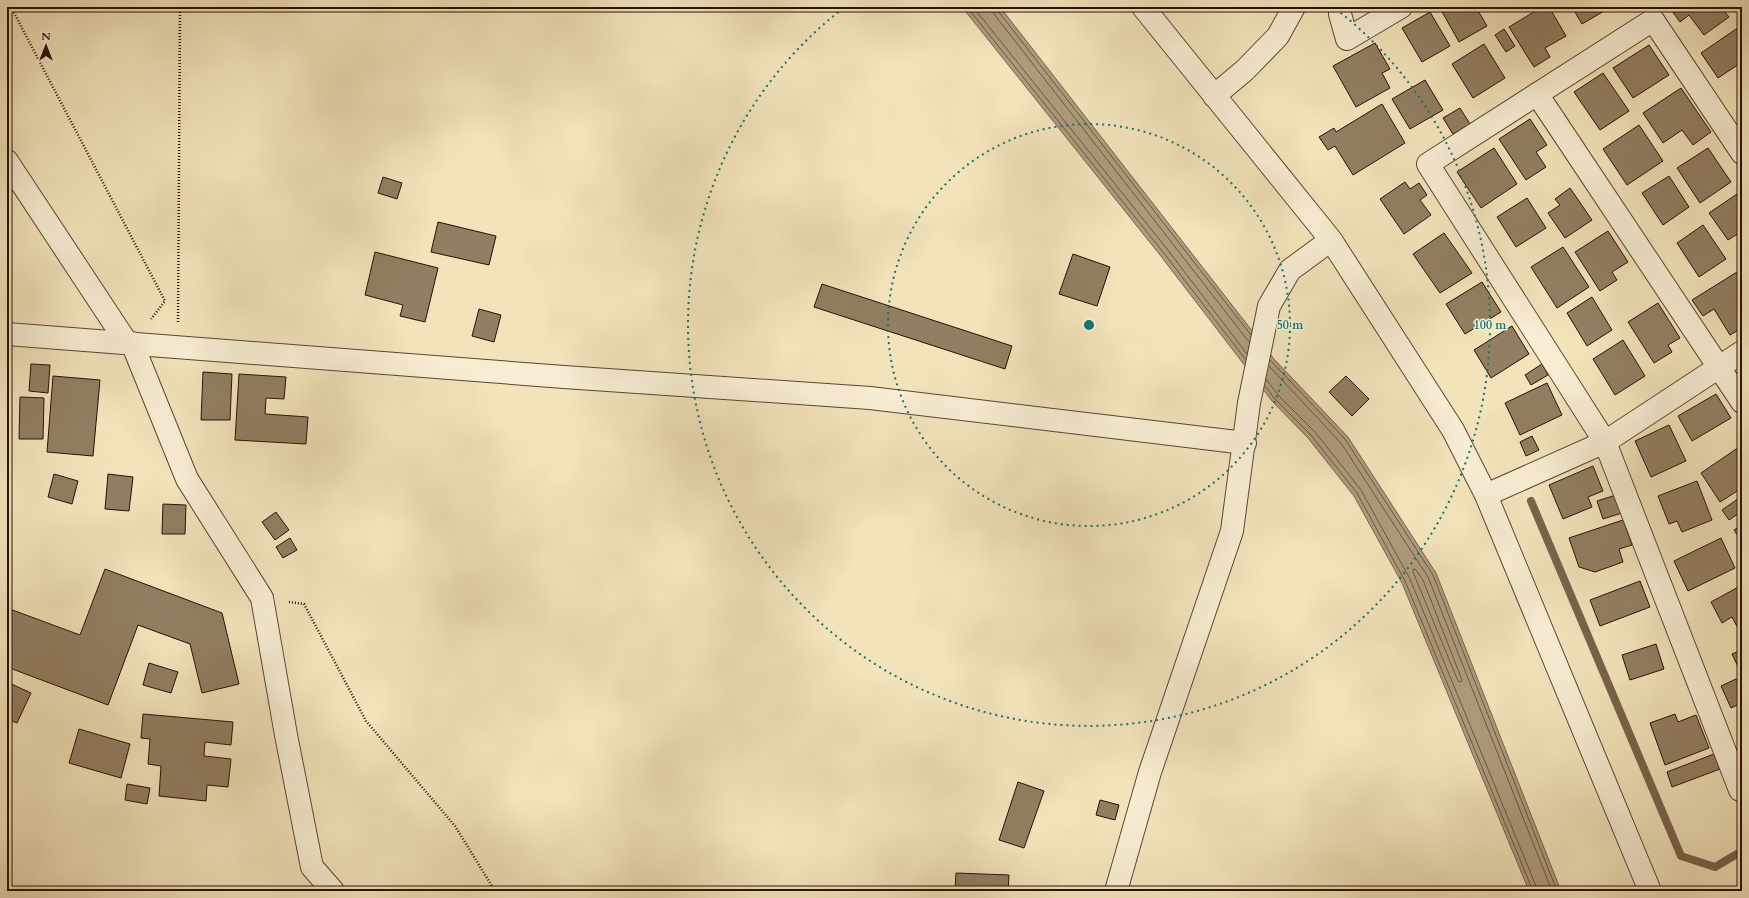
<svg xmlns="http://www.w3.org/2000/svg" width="1749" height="898" font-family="Cardo,serif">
<rect width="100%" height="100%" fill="#f2e3bb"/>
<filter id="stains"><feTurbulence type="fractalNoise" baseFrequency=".005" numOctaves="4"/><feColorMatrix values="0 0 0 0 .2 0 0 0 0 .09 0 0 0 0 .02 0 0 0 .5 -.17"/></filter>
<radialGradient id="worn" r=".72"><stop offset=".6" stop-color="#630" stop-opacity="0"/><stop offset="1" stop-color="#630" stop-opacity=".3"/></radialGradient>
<!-- water -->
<path fill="#ae9b7c" stroke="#79634b" d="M 962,7 L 1000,7 L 1274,359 L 1348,437 L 1436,573 L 1561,891 L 1529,891 L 1402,583 L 1354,496 L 1308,438 L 1272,401 L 1160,255 Z"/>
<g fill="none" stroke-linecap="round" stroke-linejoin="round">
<!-- shore -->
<path stroke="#6c563f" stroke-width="1" d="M 967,7 L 1163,252 L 1246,360
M 973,7 L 1167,249 L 1247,354
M 992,7 L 994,14 L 1249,342
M 997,7 L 998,11 L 1251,335
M 1270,360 L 1345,439 L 1433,575 L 1557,891
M 1269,366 L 1341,443 L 1428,577 L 1552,891
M 1266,379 L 1278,395 L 1315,432 L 1361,490 L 1410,579 L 1538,891
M 1265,386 L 1275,399 L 1311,435 L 1357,493 L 1405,581 L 1533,891
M 1414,569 L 1416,570 L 1423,580 L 1462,680 L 1461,682 L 1458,681 L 1413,572 Z"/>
<!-- stream -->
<path stroke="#79634b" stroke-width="8" d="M 1531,501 L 1681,856 L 1715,867 L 1742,851"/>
</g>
<!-- building -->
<path fill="#927e62" stroke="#2a1002" d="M 1441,7 L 1476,7 L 1487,26 L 1459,42 L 1440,8 Z
M 1542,7 L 1549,7 L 1566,36 L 1545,48 L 1550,57 L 1534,67 L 1509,27 Z
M 1572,7 L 1611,7 L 1582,24 Z
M 1669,7 L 1721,7 L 1729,17 L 1704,35 L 1689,15 L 1680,22 Z
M 1430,12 L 1450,46 L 1422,62 L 1402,28 Z
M 1742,25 L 1742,62 L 1718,78 L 1701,53 Z
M 1504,29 L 1515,46 L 1506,52 L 1495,35 Z
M 1375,43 L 1390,69 L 1382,73 L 1390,88 L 1356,107 L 1333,66 Z
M 1484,44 L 1505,78 L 1473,98 L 1452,64 Z
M 1649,45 L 1669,75 L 1633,98 L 1613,68 Z
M 1603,73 L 1629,111 L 1600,130 L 1574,92 Z
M 1425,80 L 1443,110 L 1410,129 L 1392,99 Z
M 1681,88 L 1711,132 L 1693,145 L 1682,130 L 1663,143 L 1643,113 Z
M 1382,104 L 1405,143 L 1353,175 L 1335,146 L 1328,150 L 1319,137 L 1334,128 L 1336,132 Z
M 1460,108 L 1470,124 L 1453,134 L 1443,118 Z
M 1530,119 L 1547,145 L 1536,152 L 1546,167 L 1526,180 L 1499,139 Z
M 1639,125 L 1663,161 L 1627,185 L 1603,149 Z
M 1494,148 L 1517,184 L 1481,208 L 1457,172 Z
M 1708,148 L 1731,182 L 1700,203 L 1677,168 Z
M 1669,176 L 1689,207 L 1663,225 L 1642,193 Z
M 383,177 L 402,183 L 397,199 L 378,193 Z
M 1405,182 L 1410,189 L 1419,183 L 1427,195 L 1420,200 L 1431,215 L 1404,234 L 1380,199 Z
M 1570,188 L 1592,220 L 1565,238 L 1548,213 L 1560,205 L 1555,199 Z
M 1740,192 L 1742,195 L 1742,231 L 1728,240 L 1709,213 Z
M 1527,198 L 1546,228 L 1516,247 L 1497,217 Z
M 438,222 L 496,236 L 489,265 L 431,252 Z
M 1703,225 L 1726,259 L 1699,277 L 1677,243 Z
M 1608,231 L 1628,262 L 1612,272 L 1617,280 L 1600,291 L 1575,252 Z
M 1444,233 L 1472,273 L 1440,293 L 1413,254 Z
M 1563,247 L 1589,287 L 1557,308 L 1531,267 Z
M 375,252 L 438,268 L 425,322 L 400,316 L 403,305 L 365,295 Z
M 1073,254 L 1110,267 L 1097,306 L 1059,294 Z
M 1737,272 L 1742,280 L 1742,328 L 1730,335 L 1714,309 L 1703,316 L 1692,300 Z
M 1482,282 L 1501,312 L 1465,334 L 1446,304 Z
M 822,284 L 1012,346 L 1005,369 L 814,307 Z
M 1592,297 L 1612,330 L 1587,346 L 1567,313 Z
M 1658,303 L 1680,338 L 1668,345 L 1672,352 L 1654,363 L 1628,322 Z
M 479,309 L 501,315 L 494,342 L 472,336 Z
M 1512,326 L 1529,354 L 1491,378 L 1474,350 Z
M 1623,340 L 1645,376 L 1615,395 L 1593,359 Z
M 31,364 L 50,365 L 48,393 L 29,391 Z
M 1542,364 L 1548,375 L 1531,385 L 1525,375 Z
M 203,372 L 232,374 L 230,420 L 201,420 Z
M 239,374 L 286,377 L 284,399 L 266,398 L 265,414 L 308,417 L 306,444 L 235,440 Z
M 53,376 L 100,380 L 93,456 L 47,452 Z
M 1346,376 L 1369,399 L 1352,416 L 1329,392 Z
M 1547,383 L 1562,415 L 1520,435 L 1505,403 Z
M 1716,394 L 1731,418 L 1692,441 L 1678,416 Z
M 20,397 L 44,398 L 43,439 L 19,439 Z
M 1669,425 L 1686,461 L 1651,477 L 1635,441 Z
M 1532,436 L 1539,450 L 1526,456 L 1520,442 Z
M 1742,445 L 1742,488 L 1720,502 L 1701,473 Z
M 1593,466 L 1603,491 L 1588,497 L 1592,507 L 1563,519 L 1549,485 Z
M 54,474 L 78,481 L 72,504 L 48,497 Z
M 108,474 L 133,477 L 129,511 L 105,509 Z
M 1697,481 L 1712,520 L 1682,532 L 1677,521 L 1669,524 L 1658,496 Z
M 1616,495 L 1622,513 L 1603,519 L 1597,501 Z
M 1742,496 L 1742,511 L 1729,520 L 1722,510 Z
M 163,504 L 186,505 L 185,534 L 162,534 Z
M 276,512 L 289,530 L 275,540 L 262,522 Z
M 1623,520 L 1632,545 L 1619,549 L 1623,562 L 1595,572 L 1579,567 L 1569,538 Z
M 1742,525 L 1742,542 L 1734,530 Z
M 290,538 L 297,550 L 283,558 L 276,547 Z
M 1721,538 L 1735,568 L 1688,591 L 1674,561 Z
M 105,569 L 222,613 L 239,684 L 202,693 L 190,644 L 138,625 L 108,705 L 7,667 L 7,608 L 80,635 Z
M 1640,581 L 1650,607 L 1600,626 L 1590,600 Z
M 1742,585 L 1742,630 L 1740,632 L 1732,617 L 1722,623 L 1711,602 Z
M 1656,644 L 1664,669 L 1630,680 L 1622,655 Z
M 1742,650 L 1742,675 L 1732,654 Z
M 149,663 L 178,672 L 171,693 L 143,685 Z
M 1736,679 L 1742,690 L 1742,703 L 1731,708 L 1721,686 Z
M 7,682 L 31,693 L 17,723 L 7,719 Z
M 143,714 L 233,722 L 231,745 L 205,742 L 204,756 L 231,759 L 228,787 L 207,785 L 206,801 L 159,796 L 161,766 L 148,764 L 150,739 L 141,738 Z
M 1675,714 L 1678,722 L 1696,715 L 1709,748 L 1665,765 L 1650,723 Z
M 79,729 L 130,744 L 121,778 L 69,763 Z
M 1714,754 L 1720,769 L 1672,787 L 1667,772 Z
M 1018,782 L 1044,791 L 1024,848 L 999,840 Z
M 127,784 L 150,788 L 147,804 L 125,800 Z
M 1100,800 L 1119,805 L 1115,820 L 1096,815 Z
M 956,873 L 1009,875 L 1008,891 L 955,891 Z"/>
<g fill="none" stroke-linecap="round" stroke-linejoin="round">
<defs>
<path id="minor" d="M 1143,7 L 1331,240 L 1453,430 L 1486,495 L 1650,891
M 1340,7 L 1340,14 L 1347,39 L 1401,7
M 1537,94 L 1742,402
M 1214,96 L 1245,70 L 1278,36 L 1294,7
M 1742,153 L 1653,20 L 1428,164 L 1605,442 L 1740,790 L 1742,789
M 7,161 L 127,343
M 7,334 L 564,377 L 870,398 L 1245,443
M 132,343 L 187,479 L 262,598 L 286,735 L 312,867 L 333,891
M 1486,495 L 1605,442 L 1742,352
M 1116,891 L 1150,772 L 1232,531 L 1249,403 L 1269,306 L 1290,270 L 1331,240"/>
</defs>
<!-- minor casing -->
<use href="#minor" stroke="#5c4530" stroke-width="24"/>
<!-- path -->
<path stroke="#2a1002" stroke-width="2.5" stroke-dasharray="1 2" stroke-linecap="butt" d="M 11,7 L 165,301 L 151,319
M 178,322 L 180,7
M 289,602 L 304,604 L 366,721 L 455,826 L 495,891"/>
<!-- minor -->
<use href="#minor" stroke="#f7edd3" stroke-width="22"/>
</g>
<!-- distance rings -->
<g fill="none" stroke="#0f766e" stroke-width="2" stroke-dasharray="2 4">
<circle cx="1089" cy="325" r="201"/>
<path d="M1336 9A401 401 0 1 1 842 9"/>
</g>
<circle cx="1089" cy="325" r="6" fill="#0f766e" stroke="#f7edd3" stroke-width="2"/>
<g font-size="12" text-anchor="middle" font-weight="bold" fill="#0f766e" stroke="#f7edd3" stroke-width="3" stroke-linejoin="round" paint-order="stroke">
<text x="1290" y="329">50 m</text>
<text x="1490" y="329">100 m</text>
</g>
<!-- margin -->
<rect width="1749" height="898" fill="none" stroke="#f2e3bb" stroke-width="24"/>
<rect x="8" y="8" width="1733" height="882" fill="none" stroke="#2a1002" stroke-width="2"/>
<rect x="12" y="12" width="1725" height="874" fill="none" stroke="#2a1002"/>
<!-- north arrow -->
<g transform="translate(46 46)" stroke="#f7edd3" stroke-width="3" paint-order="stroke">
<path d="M0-3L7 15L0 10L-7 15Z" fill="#2a1002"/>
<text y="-6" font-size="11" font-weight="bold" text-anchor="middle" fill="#2a1002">N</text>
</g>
<rect width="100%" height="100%" filter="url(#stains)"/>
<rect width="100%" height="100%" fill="url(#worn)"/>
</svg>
